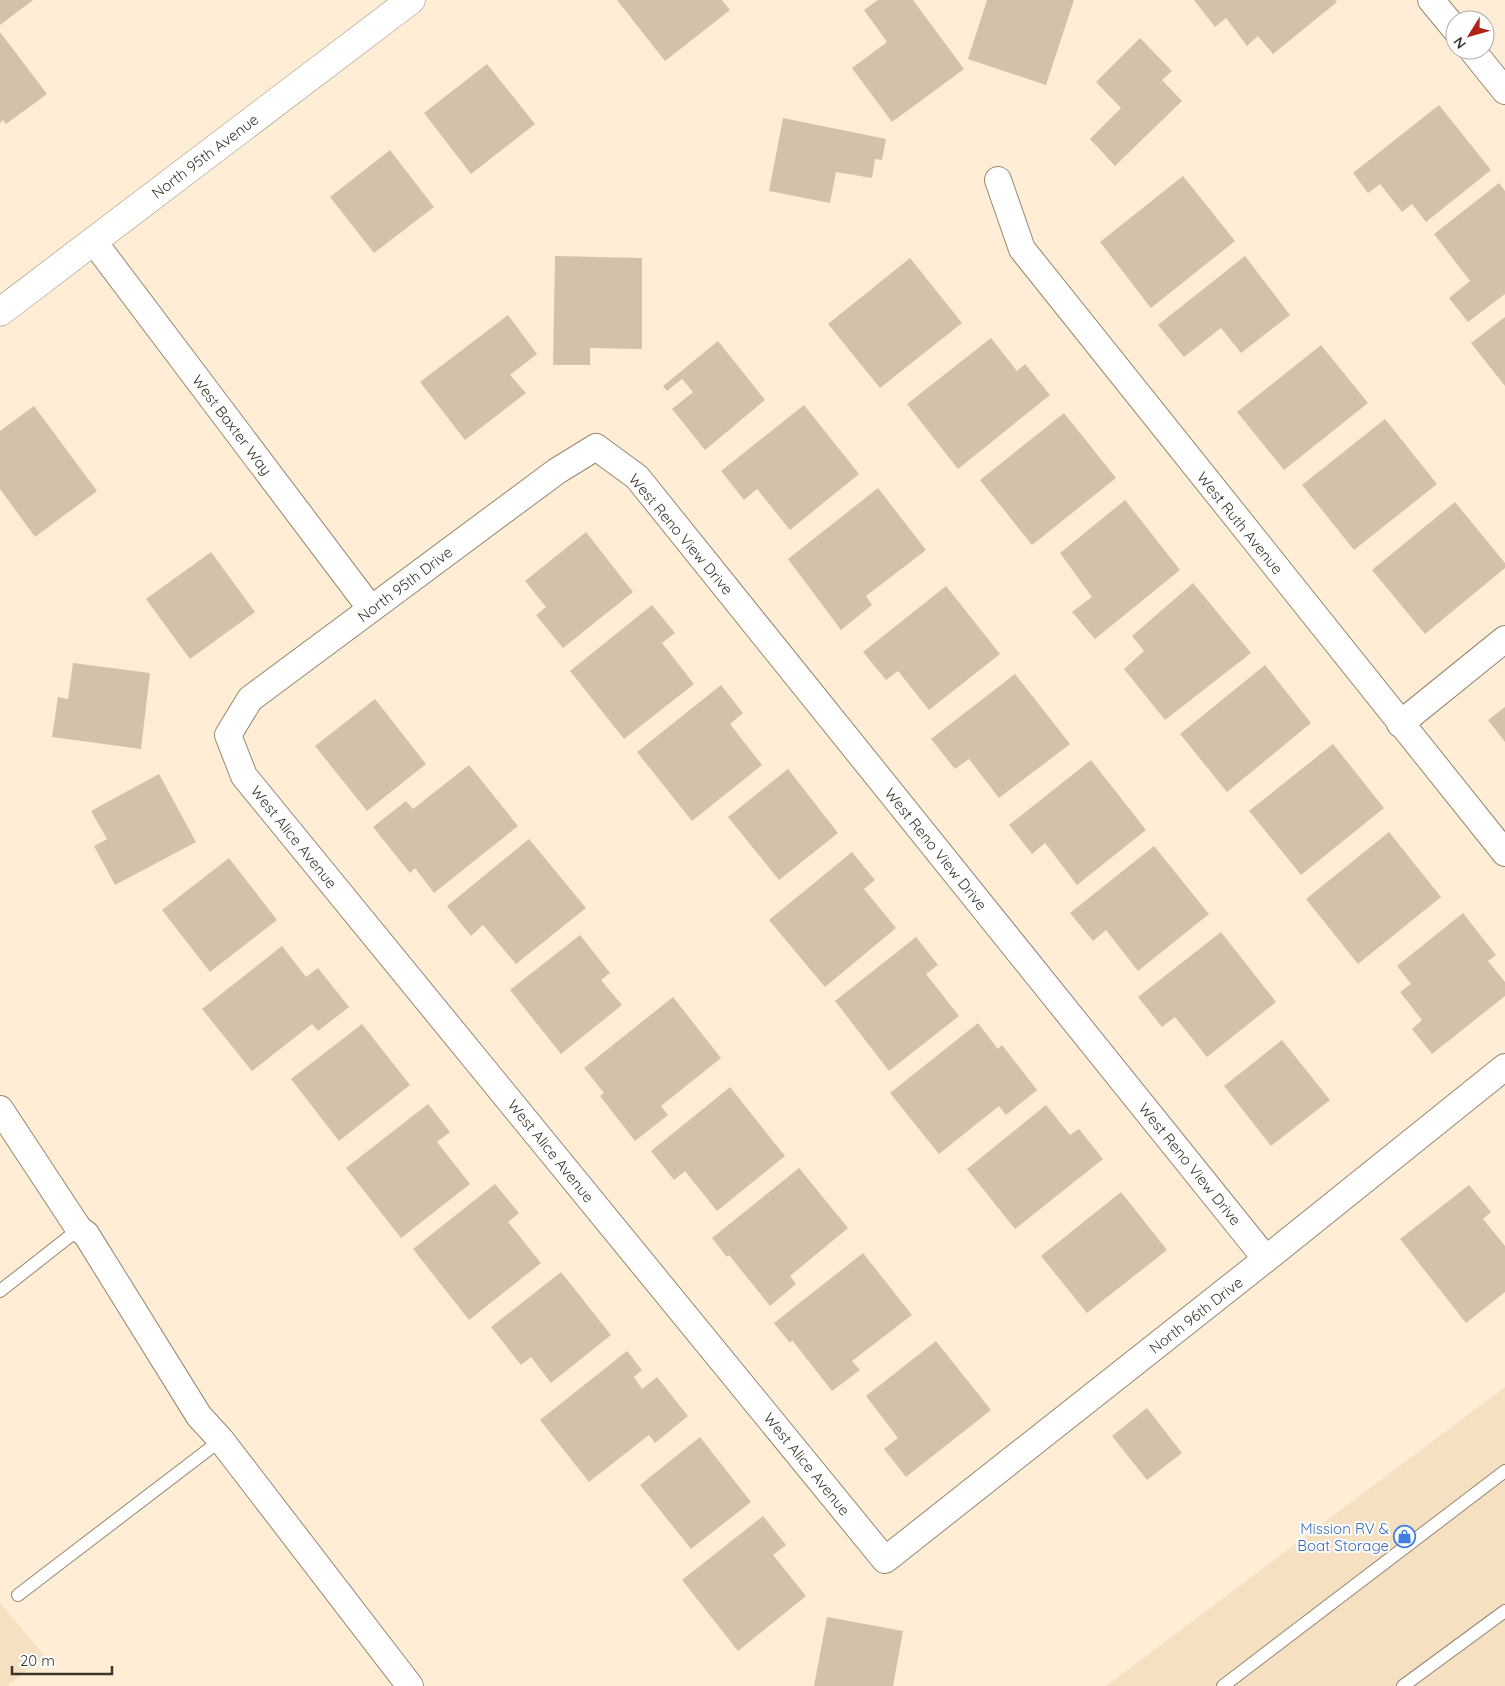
<svg xmlns="http://www.w3.org/2000/svg" width="1505" height="1686" font-family="Quicksand,sans-serif">
<rect width="100%" height="100%" fill="#ffeed5"/>
<!-- built -->
<path fill="#f6e0c2" d="M 1505,1387 L 1505,1686 L 1106,1686 Z
M 0,1603 L 45,1656 L 8,1686 L 0,1686 Z"/>
<!-- building -->
<path fill="#d2c2aa" d="M 0,0 L 33,0 L 0,25 Z
M 617,0 L 722,0 L 730,10 L 665,61 Z
M 878,0 L 913,0 L 964,69 L 892,122 L 852,68 L 887,42 L 864,10 Z
M 987,0 L 1074,0 L 1046,85 L 968,59 Z
M 1194,0 L 1335,0 L 1337,2 L 1273,54 L 1258,36 L 1247,46 L 1226,18 L 1215,27 Z
M 0,32 L 47,94 L 6,124 L 3,120 L 0,123 Z
M 1140,38 L 1172,71 L 1162,80 L 1182,101 L 1115,166 L 1090,139 L 1121,108 L 1096,82 Z
M 487,64 L 535,124 L 471,174 L 424,113 Z
M 1439,105 L 1491,170 L 1426,222 L 1412,204 L 1402,212 L 1380,184 L 1368,193 L 1353,173 Z
M 783,118 L 886,139 L 882,160 L 875,159 L 872,178 L 836,172 L 830,203 L 769,191 Z
M 390,150 L 434,207 L 374,253 L 330,197 Z
M 1183,176 L 1235,241 L 1151,308 L 1100,242 Z
M 1499,183 L 1505,191 L 1505,294 L 1468,322 L 1449,298 L 1470,281 L 1434,234 Z
M 555,256 L 642,258 L 642,349 L 590,348 L 590,365 L 553,365 Z
M 1245,256 L 1290,315 L 1241,353 L 1221,328 L 1184,357 L 1158,325 Z
M 910,258 L 962,323 L 880,388 L 828,324 Z
M 508,315 L 537,354 L 510,375 L 526,393 L 465,440 L 420,382 Z
M 1505,317 L 1505,386 L 1471,343 Z
M 991,338 L 1017,371 L 1025,364 L 1050,395 L 958,469 L 907,404 Z
M 718,341 L 765,400 L 705,450 L 672,409 L 693,392 L 682,379 L 667,391 L 663,386 Z
M 1321,345 L 1368,403 L 1284,470 L 1237,412 Z
M 804,405 L 859,474 L 790,530 L 757,489 L 744,500 L 721,471 Z
M 34,406 L 97,491 L 35,537 L 0,489 L 0,431 Z
M 1064,413 L 1116,478 L 1032,545 L 980,480 Z
M 1385,419 L 1437,484 L 1354,550 L 1302,485 Z
M 878,488 L 926,550 L 866,596 L 872,605 L 841,630 L 788,559 Z
M 1125,500 L 1180,570 L 1095,639 L 1072,612 L 1092,597 L 1060,553 Z
M 1455,502 L 1505,563 L 1505,568 L 1425,634 L 1372,570 Z
M 586,532 L 633,592 L 563,648 L 536,615 L 546,607 L 525,581 Z
M 211,552 L 255,612 L 190,659 L 146,599 Z
M 1193,583 L 1251,653 L 1165,720 L 1124,669 L 1144,651 L 1132,636 Z
M 946,586 L 1000,654 L 929,710 L 898,671 L 886,680 L 863,652 Z
M 652,605 L 675,633 L 662,643 L 694,684 L 624,739 L 570,671 Z
M 73,663 L 150,673 L 141,749 L 52,737 L 58,697 L 68,699 Z
M 1265,665 L 1311,723 L 1227,792 L 1180,734 Z
M 1015,674 L 1070,744 L 999,798 L 969,759 L 955,769 L 931,739 Z
M 721,685 L 743,713 L 730,724 L 762,765 L 692,821 L 637,752 Z
M 375,699 L 426,764 L 367,811 L 315,746 Z
M 1505,707 L 1505,742 L 1488,720 Z
M 1333,744 L 1384,808 L 1301,875 L 1249,811 Z
M 1091,760 L 1146,830 L 1077,885 L 1045,843 L 1032,854 L 1009,825 Z
M 469,765 L 518,826 L 434,893 L 415,868 L 410,873 L 373,827 L 406,801 L 413,809 Z
M 788,769 L 838,833 L 779,880 L 728,817 Z
M 159,774 L 196,842 L 115,885 L 94,846 L 107,839 L 91,811 Z
M 1389,832 L 1441,897 L 1358,964 L 1306,899 Z
M 529,839 L 586,908 L 516,964 L 483,925 L 471,936 L 447,906 Z
M 1154,846 L 1209,914 L 1138,971 L 1106,930 L 1093,941 L 1070,913 Z
M 852,852 L 875,880 L 864,889 L 896,928 L 825,987 L 769,920 Z
M 229,858 L 277,920 L 210,972 L 162,910 Z
M 1463,913 L 1496,955 L 1488,961 L 1505,982 L 1505,996 L 1432,1054 L 1412,1029 L 1422,1020 L 1400,992 L 1411,984 L 1397,966 Z
M 1221,932 L 1276,1002 L 1207,1057 L 1175,1017 L 1162,1027 L 1138,997 Z
M 580,935 L 610,973 L 601,980 L 622,1005 L 561,1054 L 510,990 Z
M 916,937 L 938,965 L 926,974 L 959,1016 L 889,1071 L 835,1001 Z
M 282,946 L 306,977 L 318,968 L 349,1007 L 318,1031 L 312,1024 L 252,1071 L 202,1009 Z
M 673,997 L 721,1058 L 661,1106 L 668,1115 L 635,1141 L 600,1096 L 604,1093 L 584,1068 Z
M 978,1023 L 998,1049 L 1002,1045 L 1037,1090 L 1006,1115 L 999,1106 L 939,1154 L 890,1093 Z
M 362,1024 L 410,1085 L 339,1141 L 291,1079 Z
M 1282,1040 L 1330,1100 L 1271,1146 L 1224,1086 Z
M 730,1087 L 785,1156 L 717,1211 L 685,1171 L 674,1180 L 651,1151 Z
M 428,1104 L 450,1132 L 437,1142 L 470,1184 L 401,1238 L 346,1168 Z
M 1046,1105 L 1070,1135 L 1079,1129 L 1103,1159 L 1015,1229 L 967,1169 Z
M 799,1168 L 848,1228 L 790,1276 L 796,1284 L 770,1306 L 729,1255 L 727,1257 L 712,1238 Z
M 495,1184 L 519,1213 L 508,1222 L 541,1263 L 469,1320 L 413,1249 Z
M 1469,1185 L 1491,1212 L 1483,1219 L 1505,1246 L 1505,1292 L 1466,1323 L 1400,1239 Z
M 1121,1192 L 1167,1250 L 1087,1313 L 1041,1256 Z
M 863,1253 L 912,1315 L 852,1361 L 860,1370 L 832,1391 L 792,1340 L 790,1343 L 774,1323 Z
M 561,1272 L 611,1335 L 551,1383 L 531,1357 L 521,1365 L 491,1327 Z
M 936,1341 L 991,1410 L 906,1477 L 884,1449 L 898,1438 L 866,1396 Z
M 627,1351 L 642,1370 L 634,1377 L 642,1389 L 657,1377 L 688,1416 L 655,1443 L 649,1435 L 589,1482 L 540,1420 Z
M 1147,1408 L 1182,1453 L 1147,1480 L 1112,1436 Z
M 700,1437 L 751,1502 L 691,1549 L 640,1485 Z
M 763,1516 L 786,1545 L 773,1555 L 806,1596 L 738,1651 L 682,1580 Z
M 827,1617 L 903,1631 L 893,1686 L 814,1686 Z"/>
<g fill="none" stroke-linecap="round" stroke-linejoin="round">
<defs>
<path id="lane" d="M 0,1291 L 79,1229
M 18,1595 L 221,1440
M 1223,1686 L 1505,1471
M 1403,1686 L 1505,1611"/>
<path id="street" d="M 1431,0 L 1455,29
M 1472,50 L 1505,91
M 998,180 L 1022,249 L 1505,853
M 94,242 L 371,609
M 1400,724 L 1505,639
M 0,1109 L 79,1229 L 86,1234 L 199,1416 L 221,1440 L 410,1686
M 1266,1259 L 637,477 L 596,447 L 557,471 L 250,699 L 228,735 L 244,776 L 885,1560 L 1266,1259 L 1505,1067"/>
<path id="secondary" d="M 0,312 L 411,0"/>
</defs>
<!-- lane casing -->
<use href="#lane" stroke="#968670" stroke-width="14"/>
<!-- street casing -->
<use href="#street" stroke="#968670" stroke-width="28"/>
<!-- secondary casing -->
<use href="#secondary" stroke="#968670" stroke-width="29"/>
<!-- lane -->
<use href="#lane" stroke="#fff" stroke-width="12"/>
<!-- street -->
<use href="#street" stroke="#fff" stroke-width="26"/>
<!-- secondary -->
<use href="#secondary" stroke="#fff" stroke-width="28"/>
</g>
<!-- icons -->
<defs>
<symbol id="shop-ring" viewBox="-11 -11 22 22"><circle r="9.5" fill="#fff" stroke="#3f7fe0" stroke-width="1.5"/><path d="M-5-2.5h2.3a2.7 3.5 0 0 1 5.4 0H5L5.5 6h-11ZM-1.5-2.5h3a1.5 2.3 0 0 0-3 0Z" fill="#3f7fe0"/></symbol>
</defs>
<g fill-rule="evenodd">
<use href="#shop-ring" x="1392" y="1524" width="25" height="25"/>
</g>
<g text-anchor="middle" dominant-baseline="central" stroke-width="4" stroke-linejoin="round" paint-order="stroke">
<!-- street labels -->
<g font-size="15" fill="#3a342a" stroke="#fff">
<text transform="translate(205 156) rotate(-37)">North 95th Avenue</text>
<text transform="translate(232 425) rotate(53)">West Baxter Way</text>
<text transform="translate(1240 523) rotate(51)">West Ruth Avenue</text>
<text transform="translate(681 534) rotate(50)">West Reno View Drive</text>
<text transform="translate(405 584) rotate(-37)">North 95th Drive</text>
<text transform="translate(294 837) rotate(51)">West Alice Avenue</text>
<text transform="translate(936 849) rotate(51)">West Reno View Drive</text>
<text transform="translate(551 1151) rotate(51)">West Alice Avenue</text>
<text transform="translate(1190 1164) rotate(51)">West Reno View Drive</text>
<text transform="translate(1196 1315) rotate(-38)">North 96th Drive</text>
<text transform="translate(807 1464) rotate(51)">West Alice Avenue</text>
</g>
<!-- shop labels -->
<g font-size="15" fill="#366cbe" stroke="#fff" text-anchor="end">
<text x="1389" y="1528">Mission RV &amp;<tspan x="1389" dy="17">Boat Storage</tspan></text>
</g>
</g>
<!-- north arrow -->
<g transform="translate(1470 35) rotate(233)"><circle r="24" fill="#ffffff" stroke="#b0aeaa"/>
<path d="M0-4L9 19L0 12L-9 19Z" fill="#b02118"/>
<text y="-8" font-size="14" font-weight="bold" text-anchor="middle" fill="#3a342a">N</text>
</g>
<!-- scale -->
<path d="M12 1666v8h100v-8" fill="none" stroke="#3a342a" stroke-width="2.5"/>
<text x="20" y="1666" font-size="15" fill="#3a342a" stroke="#ffffff" stroke-width="4" paint-order="stroke">20 m</text>
</svg>
